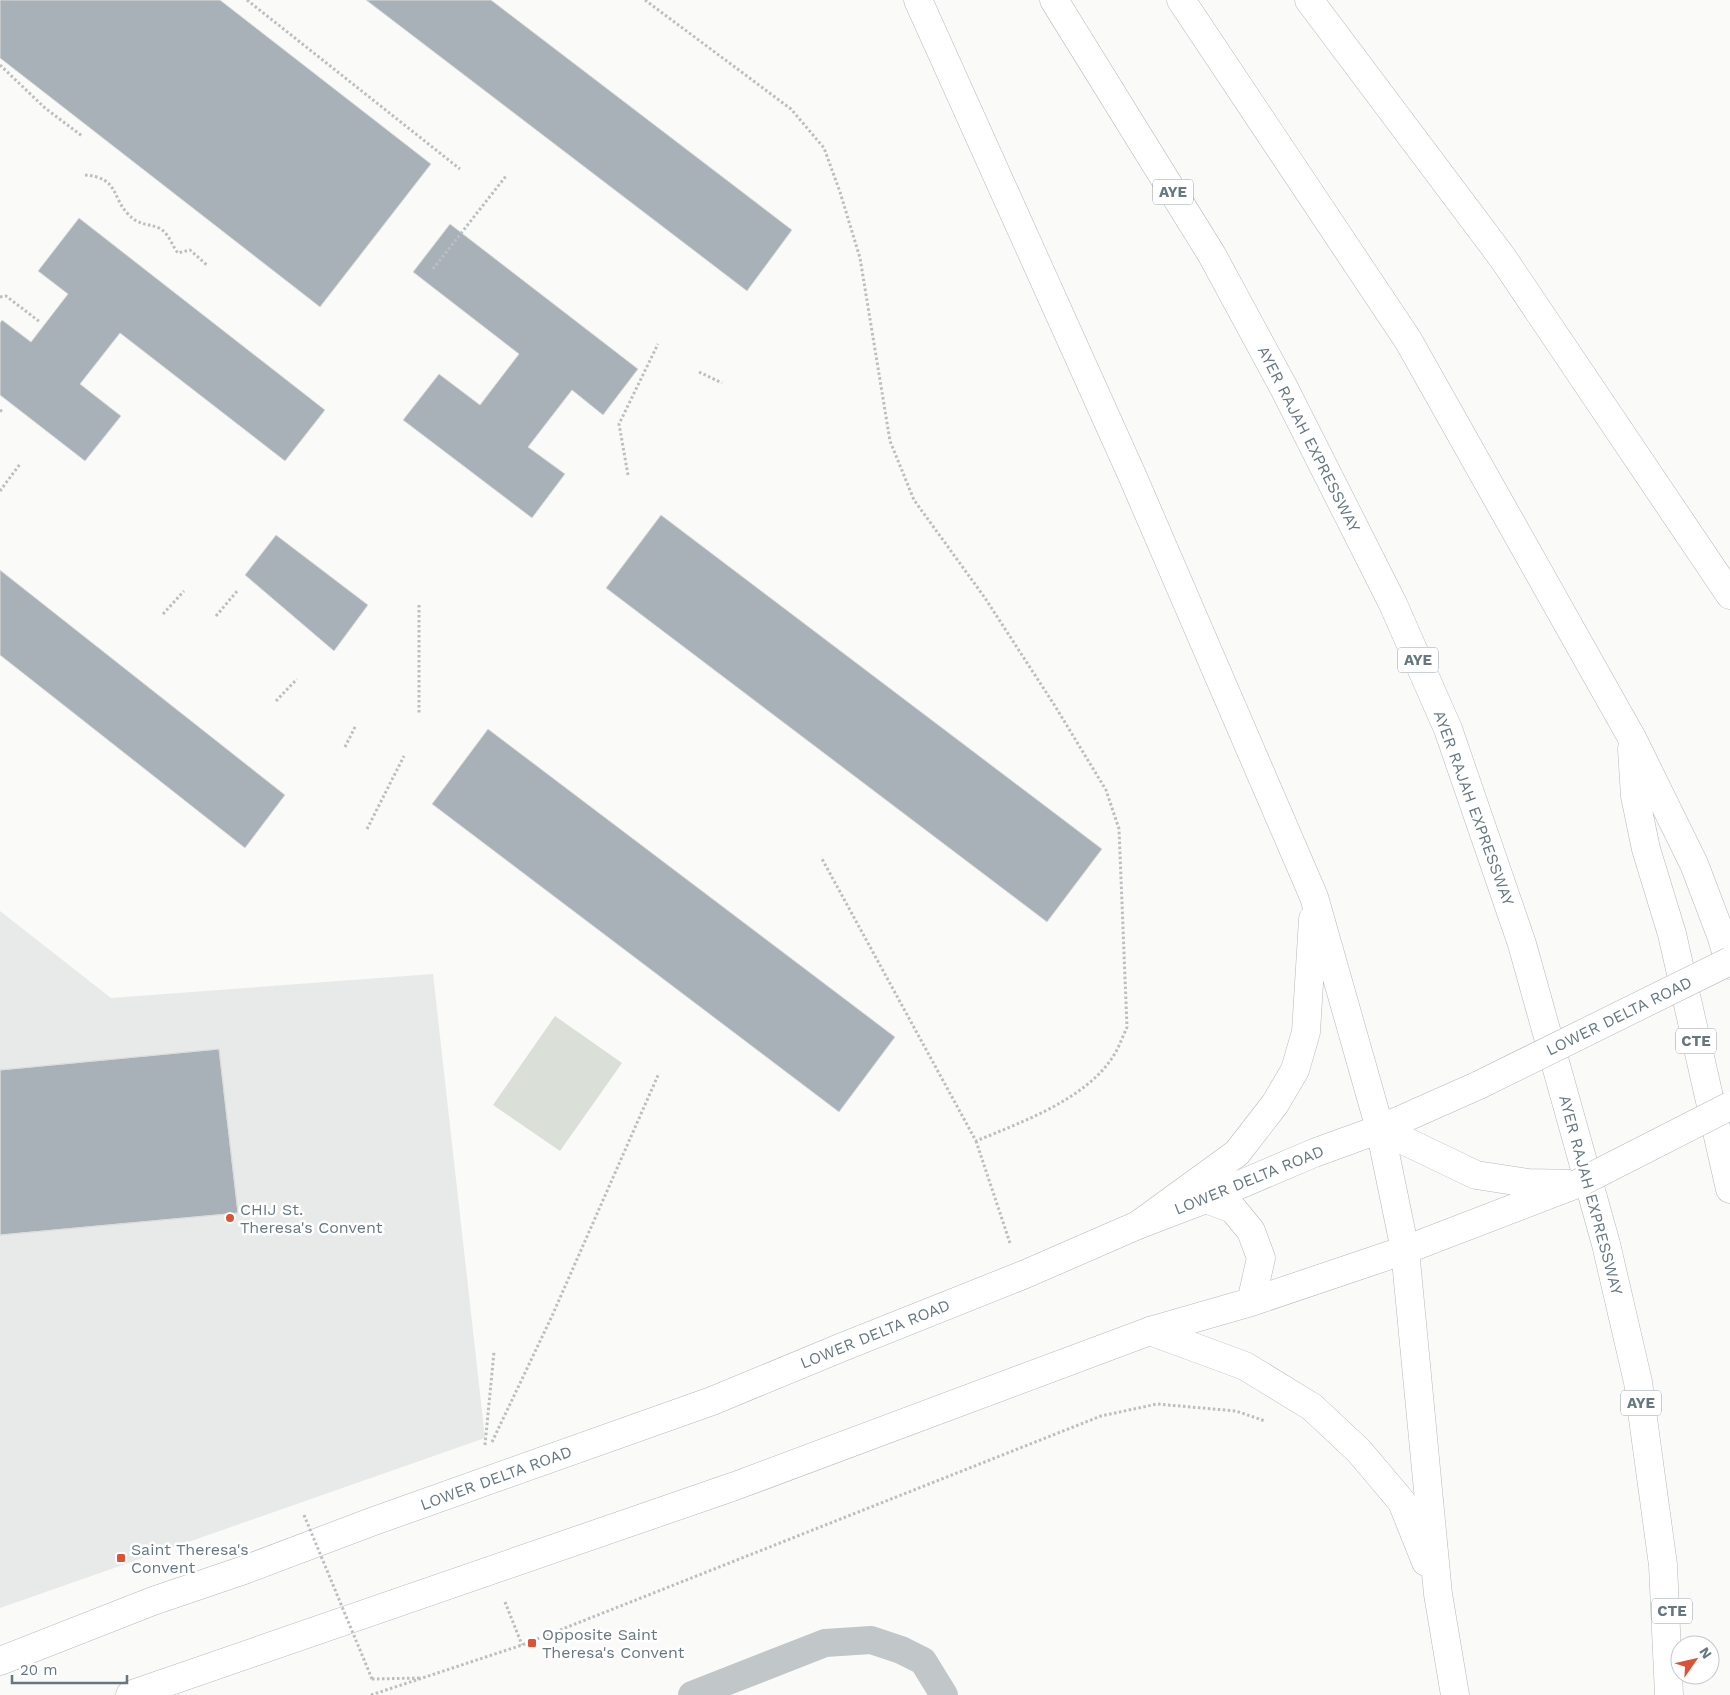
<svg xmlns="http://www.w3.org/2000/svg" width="1730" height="1695" font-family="'Work Sans',sans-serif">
<rect width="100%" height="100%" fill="#fafaf8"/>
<!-- built -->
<path fill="#e8e9e9" d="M 0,911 L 111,998 L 433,974 L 485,1438 L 0,1608 Z"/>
<!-- green -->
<path fill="#dadfd7" d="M 555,1016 L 622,1063 L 560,1151 L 493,1105 Z"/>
<!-- building -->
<path fill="#a8b1b7" stroke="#dcdcda" d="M 0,0 L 220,0 L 431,164 L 320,307 L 0,58 Z
M 366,0 L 491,0 L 792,230 L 747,291 Z
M 79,218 L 325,410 L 285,461 L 120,333 L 80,384 L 121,416 L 85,461 L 0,395 L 0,323 L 2,320 L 31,342 L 68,294 L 38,271 Z
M 450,224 L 638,369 L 603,415 L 572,390 L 528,447 L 565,474 L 532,518 L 403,420 L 439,374 L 480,405 L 519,354 L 413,272 Z
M 661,515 L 1102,849 L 1047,922 L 606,588 Z
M 276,535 L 368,605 L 334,651 L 245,575 Z
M 0,570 L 285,795 L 245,848 L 0,655 Z
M 488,729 L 895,1037 L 839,1112 L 432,804 Z
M 219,1049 L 238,1213 L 0,1235 L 0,1070 Z
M 219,1049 L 238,1213 L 0,1235 L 0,1070 Z"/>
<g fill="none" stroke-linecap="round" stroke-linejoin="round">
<defs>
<path id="major" d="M 1206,1199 L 1233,1209 L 1251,1231 L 1261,1258 L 1251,1302
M 0,1661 L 153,1601 L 247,1569 L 374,1521 L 712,1401 L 840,1348 L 1023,1275 L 1138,1225 L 1206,1199 L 1314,1153 L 1380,1129 L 1479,1085
M 130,1695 L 735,1486 L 1150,1331 L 1251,1302 L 1405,1250 L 1577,1184"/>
<path id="highway" d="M 918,0 L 1132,475 L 1314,897 L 1380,1129 L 1405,1250 L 1438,1594 L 1455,1695
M 1054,0 L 1212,255 L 1284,388 L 1393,604 L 1448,729 L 1522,944 L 1606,1244 L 1638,1382 L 1663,1565 L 1669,1695
M 1181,0 L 1408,340 L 1632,738 L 1694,864 L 1721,935 L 1730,965
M 1309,0 L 1502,257 L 1730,595
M 1632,749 L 1635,796 L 1646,849 L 1672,934 L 1730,1189
M 1380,1129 L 1476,1175 L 1528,1183 L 1577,1184
M 1138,1225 L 1237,1153 L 1275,1104 L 1295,1070 L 1306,1032 L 1313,919
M 1150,1331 L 1245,1366 L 1312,1407 L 1359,1451 L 1402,1502 L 1426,1562"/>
</defs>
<!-- major casing -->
<use href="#major" stroke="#b5babe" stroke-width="29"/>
<!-- highway casing -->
<use href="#highway" stroke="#b5b9bc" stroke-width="29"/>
<!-- path -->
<path stroke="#bcbfc1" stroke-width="3" stroke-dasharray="2.5 2.5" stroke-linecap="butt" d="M 247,0 L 460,169
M 645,0 L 791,109 L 824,148 L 840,192 L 860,258 L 890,441 L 914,500 L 985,598 L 1055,706 L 1106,790 L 1119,829 L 1127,1027 C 1123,1036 1119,1047 1114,1055 C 1087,1099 1022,1122 976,1141 L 821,857
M 0,65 L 45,108 L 82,136
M 85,175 C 119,178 111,196 128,214 C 139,226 147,223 159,228 C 169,233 172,246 178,253 L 190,250 L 208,266
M 433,269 L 506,176
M 0,297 L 6,296 L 40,322
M 699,372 L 722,383
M 0,410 L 3,412
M 628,475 L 619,424 L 658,344
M 0,491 L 20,464
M 419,605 L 419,715
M 163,614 L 184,591
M 216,616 L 238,590
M 276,701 L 297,679
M 345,747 L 356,725
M 367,829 L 404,756
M 976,1141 L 1010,1243
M 492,1442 L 552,1316 L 659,1073
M 485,1445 L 494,1352
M 505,1602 L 522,1645
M 372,1679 L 420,1678
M 371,1695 L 522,1645 L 1101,1416 L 1157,1404 L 1236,1411 L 1265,1421"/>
<!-- minor -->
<path stroke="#c1c6c9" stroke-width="28" d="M 692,1695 L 825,1643 L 871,1640 L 901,1650 L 923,1661 L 944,1695"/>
<!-- major -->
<use href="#major" stroke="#fff" stroke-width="28"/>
<!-- highway -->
<use href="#highway" stroke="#fff" stroke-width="28"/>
<defs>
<path id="major-bridge" d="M 1479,1085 L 1730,961
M 1577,1184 L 1730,1106"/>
</defs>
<!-- major-bridge casing -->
<use href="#major-bridge" stroke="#b5babe" stroke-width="29" stroke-linecap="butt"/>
<!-- path-bridge -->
<path stroke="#bcbfc1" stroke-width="3" stroke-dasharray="2.5 2.5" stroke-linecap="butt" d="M 304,1515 L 372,1679"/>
<!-- major-bridge -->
<use href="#major-bridge" stroke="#fff" stroke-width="28"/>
</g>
<!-- markers -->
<g fill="#dc5235" stroke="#fff" stroke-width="2">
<circle cx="230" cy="1218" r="5"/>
<rect x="116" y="1553" width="10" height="10" rx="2.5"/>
<rect x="527" y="1638" width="10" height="10" rx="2.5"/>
</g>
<g text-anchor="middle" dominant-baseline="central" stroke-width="5" stroke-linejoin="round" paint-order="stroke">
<!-- shield labels -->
<g fill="#fff" stroke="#94a0a7" stroke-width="1">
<rect x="1153" y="179.5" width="40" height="25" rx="4"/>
<rect x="1398" y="647.5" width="40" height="25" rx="4"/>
<rect x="1676" y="1028.5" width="40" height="25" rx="4"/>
<rect x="1621" y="1390.5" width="40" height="25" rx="4"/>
<rect x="1652" y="1598.5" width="40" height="25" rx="4"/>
</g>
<g font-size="15" font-weight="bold" fill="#667781">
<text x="1173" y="192">AYE</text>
<text x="1418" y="660">AYE</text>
<text x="1696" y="1041">CTE</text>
<text x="1641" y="1403">AYE</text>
<text x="1672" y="1611">CTE</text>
</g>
<!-- street labels -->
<g font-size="16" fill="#667781" stroke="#fff">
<text transform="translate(1309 439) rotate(63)">AYER RAJAH EXPRESSWAY</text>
<text transform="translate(1474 808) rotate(70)">AYER RAJAH EXPRESSWAY</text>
<text transform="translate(1619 1016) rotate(-26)">LOWER DELTA ROAD</text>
<text transform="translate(1249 1180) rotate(-22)">LOWER DELTA ROAD</text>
<text transform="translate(1591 1195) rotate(75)">AYER RAJAH EXPRESSWAY</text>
<text transform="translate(875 1334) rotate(-22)">LOWER DELTA ROAD</text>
<text transform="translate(496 1478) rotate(-20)">LOWER DELTA ROAD</text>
</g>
<!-- poi labels -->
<g font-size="16" fill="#667781" stroke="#fff" text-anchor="start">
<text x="240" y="1209">CHIJ St.<tspan x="240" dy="18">Theresa's Convent</tspan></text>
<text x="131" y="1549">Saint Theresa's<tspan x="131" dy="18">Convent</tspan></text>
<text x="542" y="1634">Opposite Saint<tspan x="542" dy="18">Theresa's Convent</tspan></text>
</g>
</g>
<!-- north arrow -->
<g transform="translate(1695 1660) rotate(56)"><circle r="24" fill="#ffffff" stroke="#c2c9cd"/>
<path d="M0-4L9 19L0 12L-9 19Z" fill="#dc5235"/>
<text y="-8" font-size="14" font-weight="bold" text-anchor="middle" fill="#667781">N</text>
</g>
<!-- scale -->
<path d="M12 1675v8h115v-8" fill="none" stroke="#667781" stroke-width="2.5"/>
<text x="20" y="1675" font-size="15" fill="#667781" stroke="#ffffff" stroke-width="4" paint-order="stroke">20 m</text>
</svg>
